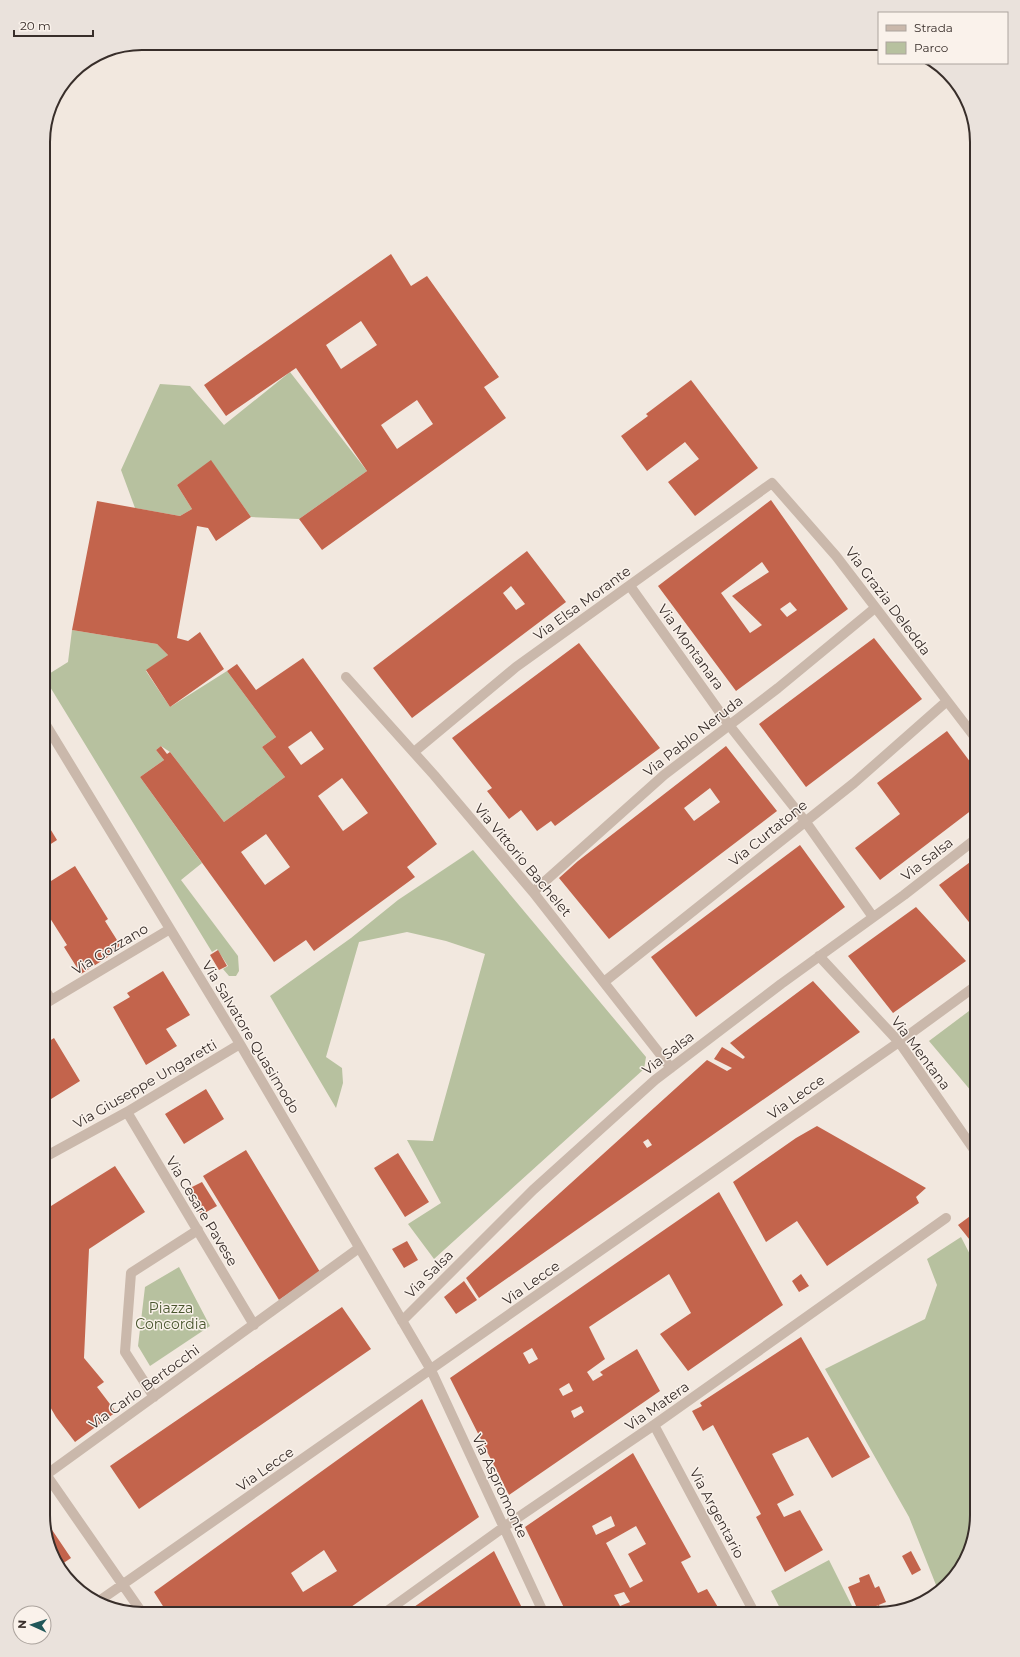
<svg xmlns="http://www.w3.org/2000/svg" width="1020" height="1657" font-family="Montserrat,sans-serif">
<rect width="100%" height="100%" fill="#f2e8df"/>
<!-- green -->
<path fill="#b7c19f" d="M 290,372 L 367,471 L 299,519 L 251,517 L 211,461 L 177,485 L 192,509 L 180,516 L 135,508 L 121,470 L 160,384 L 190,386 L 224,425 Z
M 72,630 L 157,644 L 168,655 L 146,671 L 170,707 L 227,671 L 276,737 L 262,747 L 285,777 L 224,822 L 170,752 L 161,746 L 156,750 L 164,760 L 140,777 L 202,863 L 181,880 L 238,956 L 239,971 L 236,976 L 229,976 L 223,969 L 228,966 L 217,949 L 212,952 L 44,677 L 68,662 Z
M 473,850 L 646,1057 L 644,1069 L 434,1259 L 408,1224 L 441,1203 L 407,1140 L 433,1141 L 485,954 L 446,941 L 407,932 L 359,942 L 326,1057 L 342,1068 L 343,1083 L 336,1108 L 270,996 L 351,938 L 398,900 Z
M 977,1005 L 977,1098 L 929,1041 Z
M 961,1237 L 977,1268 L 977,1515 L 960,1570 L 938,1590 L 909,1517 L 825,1369 L 925,1319 L 937,1285 L 927,1259 Z
M 179,1267 L 210,1326 L 150,1366 L 138,1346 L 145,1287 Z
M 829,1560 L 856,1614 L 783,1614 L 771,1591 Z"/>
<!-- building -->
<path fill="#c3644c" fill-rule="evenodd" d="M 391,254 L 411,286 L 427,276 L 499,377 L 484,387 L 506,418 L 322,550 L 299,519 L 367,471 L 296,368 L 226,416 L 204,385 ZM 361,321 L 377,345 L 341,369 L 326,345 ZM 417,400 L 433,424 L 397,449 L 381,425 Z
M 691,380 L 758,468 L 695,516 L 668,482 L 699,459 L 685,442 L 647,471 L 621,436 L 648,416 L 646,414 Z
M 211,460 L 251,517 L 216,541 L 208,528 L 197,526 L 177,638 L 188,641 L 200,632 L 224,669 L 170,707 L 146,670 L 168,655 L 157,644 L 72,630 L 97,501 L 180,516 L 192,509 L 177,485 Z
M 771,500 L 848,609 L 736,691 L 658,586 ZM 762,562 L 769,572 L 732,596 L 762,625 L 750,633 L 721,593 ZM 790,602 L 797,610 L 787,617 L 780,609 Z
M 527,551 L 566,602 L 412,718 L 373,668 ZM 511,586 L 525,604 L 516,610 L 503,593 Z
M 43,616 L 50,628 L 43,632 Z
M 874,638 L 922,699 L 806,787 L 759,724 Z
M 579,643 L 660,748 L 555,826 L 551,821 L 537,831 L 521,810 L 509,819 L 487,791 L 492,788 L 452,738 Z
M 303,658 L 437,844 L 407,867 L 415,877 L 314,951 L 306,940 L 274,962 L 140,777 L 164,760 L 156,750 L 161,746 L 167,754 L 170,752 L 224,822 L 285,777 L 262,747 L 276,737 L 227,671 L 237,664 L 256,690 ZM 311,731 L 324,749 L 301,765 L 288,747 ZM 342,778 L 368,813 L 343,831 L 318,796 ZM 266,834 L 290,867 L 265,885 L 241,852 Z
M 947,731 L 977,771 L 977,806 L 880,880 L 855,848 L 900,814 L 877,783 Z
M 726,746 L 777,811 L 609,939 L 559,878 L 578,861 ZM 710,788 L 720,802 L 694,821 L 684,808 Z
M 43,817 L 57,840 L 43,849 Z
M 800,845 L 845,907 L 696,1017 L 651,957 Z
M 977,857 L 977,932 L 939,885 Z
M 75,866 L 108,919 L 105,921 L 122,948 L 81,974 L 64,947 L 67,945 L 43,907 L 43,886 Z
M 916,907 L 966,961 L 893,1013 L 848,956 Z
M 218,950 L 227,966 L 219,970 L 210,955 Z
M 163,971 L 190,1015 L 166,1029 L 177,1046 L 146,1065 L 113,1007 L 130,997 L 127,993 Z
M 813,981 L 860,1032 L 479,1298 L 466,1278 L 707,1060 L 727,1071 L 732,1068 L 714,1059 L 722,1047 L 743,1059 L 745,1057 L 730,1043 ZM 648,1139 L 652,1145 L 647,1148 L 643,1142 Z
M 54,1038 L 80,1081 L 43,1104 L 43,1045 Z
M 206,1089 L 224,1119 L 184,1144 L 165,1114 Z
M 817,1126 L 926,1188 L 916,1197 L 919,1203 L 827,1266 L 797,1221 L 766,1242 L 733,1182 L 796,1138 Z
M 246,1150 L 320,1272 L 279,1300 L 203,1176 Z
M 398,1153 L 429,1202 L 405,1217 L 374,1168 Z
M 115,1166 L 145,1212 L 89,1249 L 84,1358 L 104,1382 L 97,1387 L 116,1412 L 75,1442 L 56,1417 L 45,1398 L 43,1400 L 43,1211 Z
M 202,1182 L 217,1206 L 201,1215 L 186,1190 Z
M 719,1192 L 783,1305 L 688,1371 L 660,1334 L 691,1313 L 669,1274 L 589,1327 L 605,1359 L 587,1372 L 593,1381 L 603,1375 L 600,1372 L 637,1349 L 660,1391 L 509,1495 L 450,1378 ZM 532,1348 L 538,1359 L 529,1364 L 523,1353 ZM 569,1383 L 573,1391 L 563,1396 L 559,1389 ZM 581,1406 L 584,1412 L 574,1418 L 571,1411 Z
M 977,1211 L 977,1249 L 958,1225 Z
M 407,1241 L 418,1260 L 404,1268 L 392,1249 Z
M 801,1274 L 809,1286 L 799,1292 L 792,1281 Z
M 464,1281 L 477,1300 L 456,1314 L 444,1297 Z
M 342,1307 L 371,1349 L 139,1509 L 110,1466 Z
M 801,1337 L 870,1457 L 832,1478 L 808,1437 L 772,1454 L 794,1495 L 777,1504 L 784,1517 L 800,1510 L 823,1550 L 785,1572 L 756,1517 L 761,1514 L 713,1425 L 703,1431 L 692,1411 L 702,1406 L 700,1403 Z
M 422,1399 L 479,1517 L 341,1614 L 168,1614 L 154,1592 ZM 324,1550 L 337,1571 L 303,1592 L 291,1573 Z
M 633,1453 L 691,1557 L 681,1562 L 698,1593 L 707,1589 L 722,1614 L 567,1614 L 525,1527 ZM 611,1516 L 615,1526 L 596,1535 L 592,1526 ZM 636,1526 L 646,1544 L 628,1554 L 643,1581 L 630,1588 L 606,1543 ZM 624,1592 L 630,1602 L 620,1606 L 614,1595 Z
M 44,1518 L 71,1558 L 59,1566 L 53,1559 Z
M 494,1551 L 525,1614 L 404,1614 Z
M 911,1551 L 921,1570 L 912,1575 L 902,1556 Z
M 869,1574 L 875,1588 L 879,1586 L 886,1602 L 859,1613 L 848,1587 L 860,1582 L 859,1578 Z
M 879,1605 L 883,1613 L 862,1614 Z"/>
<g fill="none" stroke-linecap="round" stroke-linejoin="round">
<!-- minor -->
<path stroke="#cab8ab" stroke-width="10" d="M 630,586 L 729,725 L 805,821 L 873,917
M 346,677 L 434,775 L 533,892 L 671,1068
M 43,720 L 240,1044 L 431,1370 L 544,1614
M 414,752 L 516,667 L 772,483 L 836,556 L 977,740
M 533,892 L 664,775 L 778,688 L 875,608
M 819,956 L 899,1042 L 977,1154
M 604,982 L 854,783 L 947,701
M 43,986 L 51,1000
M 43,1005 L 170,929
M 127,1112 L 254,1325
M 43,1158 L 127,1112 L 240,1044
M 402,1321 L 533,1190 L 655,1080 L 781,984 L 904,895 L 977,838
M 154,1397 L 125,1352 L 131,1273 L 198,1230
M 654,1425 L 755,1614
M 43,1470 L 143,1614
M 43,1477 L 359,1248
M 99,1601 L 899,1042 L 977,985
M 383,1614 L 504,1527 L 654,1425 L 946,1218"/>
</g>
<g text-anchor="middle" dominant-baseline="central" stroke-width="3" stroke-linejoin="round" paint-order="stroke">
<!-- street labels -->
<g font-size="14" fill="#382e2a" stroke="#faf2eb">
<text transform="translate(888 601) rotate(53)">Via Grazia Deledda</text>
<text transform="translate(582 603) rotate(-36)">Via Elsa Morante</text>
<text transform="translate(691 647) rotate(54)">Via Montanara</text>
<text transform="translate(693 736) rotate(-38)">Via Pablo Neruda</text>
<text transform="translate(768 833) rotate(-39)">Via Curtatone</text>
<text transform="translate(927 859) rotate(-38)">Via Salsa</text>
<text transform="translate(523 860) rotate(50)">Via Vittorio Bachelet</text>
<text transform="translate(110 949) rotate(-31)">Via Gozzano</text>
<text transform="translate(251 1037) rotate(59)">Via Salvatore Quasimodo</text>
<text transform="translate(668 1053) rotate(-38)">Via Salsa</text>
<text transform="translate(921 1053) rotate(53)">Via Mentana</text>
<text transform="translate(145 1084) rotate(-30)">Via Giuseppe Ungaretti</text>
<text transform="translate(796 1097) rotate(-35)">Via Lecce</text>
<text transform="translate(202 1211) rotate(59)">Via Cesare Pavese</text>
<text transform="translate(429 1274) rotate(-45)">Via Salsa</text>
<text transform="translate(531 1283) rotate(-35)">Via Lecce</text>
<text transform="translate(144 1387) rotate(-36)">Via Carlo Bertocchi</text>
<text transform="translate(657 1406) rotate(-35)">Via Matera</text>
<text transform="translate(265 1469) rotate(-35)">Via Lecce</text>
<text transform="translate(500 1486) rotate(65)">Via Aspromonte</text>
<text transform="translate(717 1513) rotate(62)">Via Argentario</text>
</g>
<!-- park labels -->
<g font-size="14" fill="#49562e" stroke="#faf2eb">
<text x="171" y="1308">Piazza<tspan x="171" dy="16">Concordia</tspan></text>
</g>
</g>
<!-- crop -->
<path d="M0 0H1020V1657H0ZM142 50H878A92 92 0 0 1 970 142V1515A92 92 0 0 1 878 1607H142A92 92 0 0 1 50 1515V142A92 92 0 0 1 142 50Z" fill="#eae2dc" fill-rule="evenodd"/>
<path fill="none" stroke="#382e2a" stroke-width="2" d="M142 50H878A92 92 0 0 1 970 142V1515A92 92 0 0 1 878 1607H142A92 92 0 0 1 50 1515V142A92 92 0 0 1 142 50Z"/>
<!-- legend -->
<rect x="878" y="12" width="130" height="52" fill="#faf2eb" stroke="#aca49e"/>
<rect x="886" y="25" width="20" height="6" fill="#cab8ab" stroke="#aca49e"/>
<text x="914" y="32" font-size="12" fill="#382e2a">Strada</text>
<rect x="886" y="42" width="20" height="12" fill="#b7c19f" stroke="#aca49e"/>
<text x="914" y="52" font-size="12" fill="#382e2a">Parco</text>
<!-- north arrow -->
<g transform="translate(32 1625) rotate(273)"><circle r="19" fill="#faf2eb" stroke="#aca49e"/>
<path d="M0-3L7 15L0 10L-7 15Z" fill="#205759"/>
<text y="-6" font-size="11" font-weight="bold" text-anchor="middle" fill="#382e2a">N</text>
</g>
<!-- scale -->
<path d="M14 30v6h79v-6" fill="none" stroke="#382e2a" stroke-width="2"/>
<text x="20" y="30" font-size="12" fill="#382e2a" stroke="#faf2eb" stroke-width="3" paint-order="stroke">20 m</text>
</svg>
